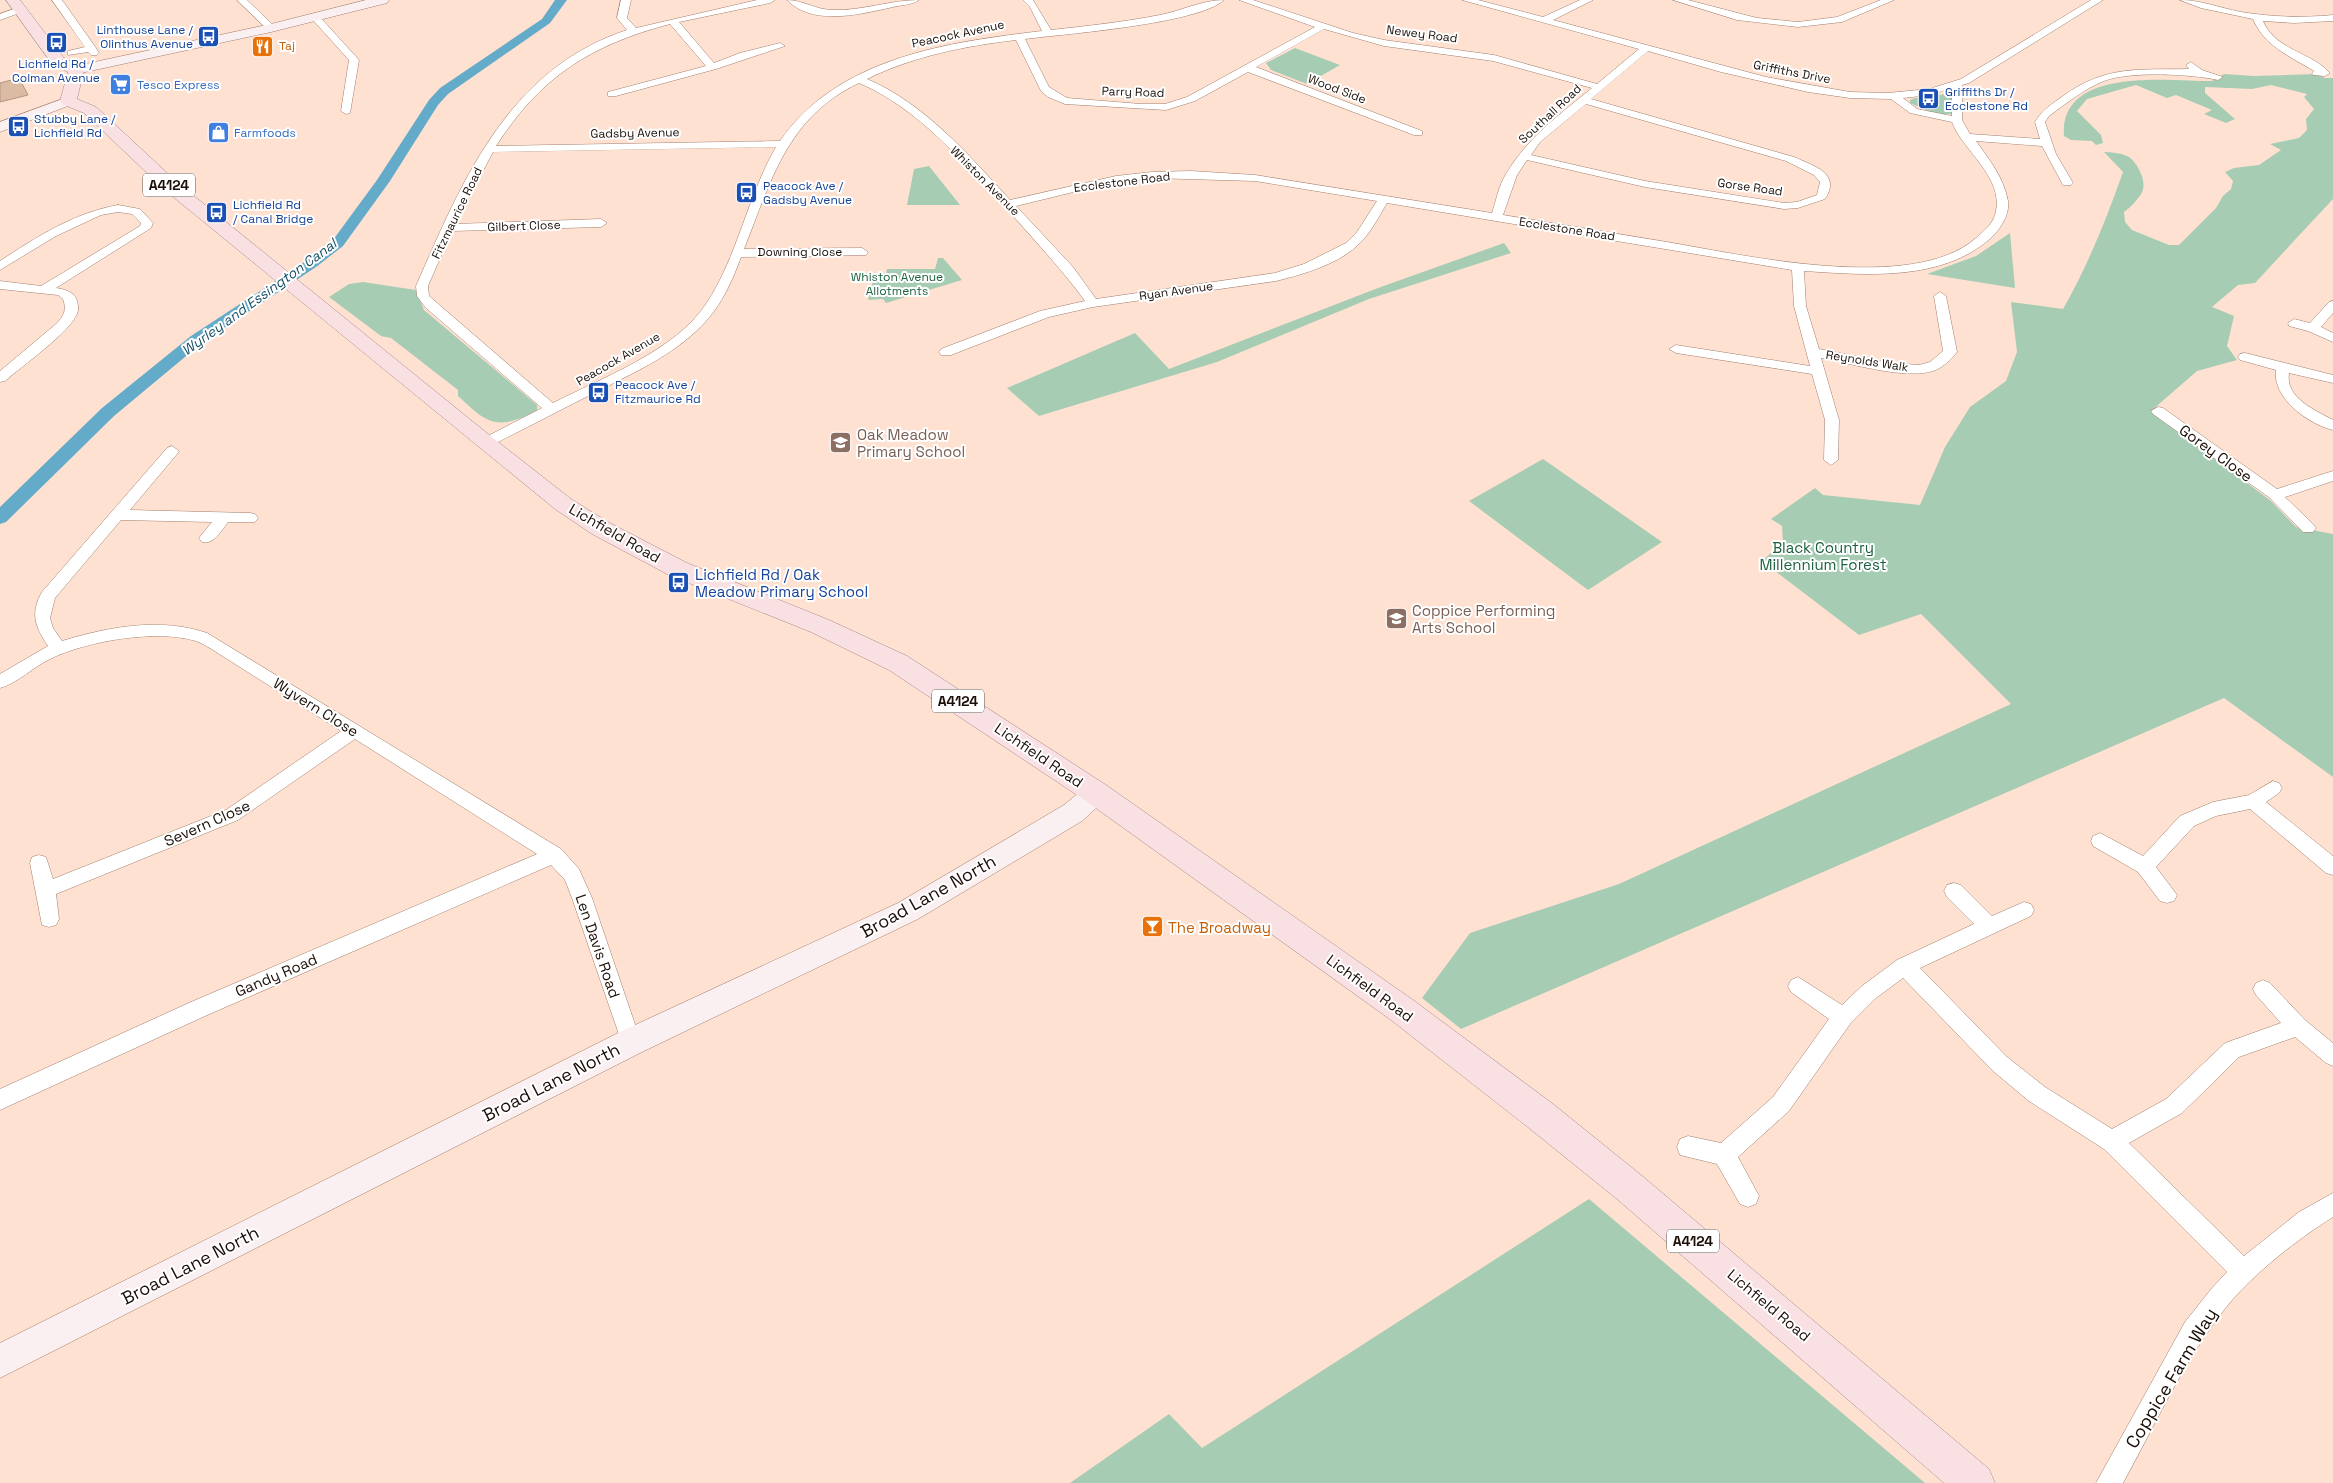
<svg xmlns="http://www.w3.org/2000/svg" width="2333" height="1483" font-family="'Space Grotesk',sans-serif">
<rect width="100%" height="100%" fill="#ffe1d1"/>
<!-- green -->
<path fill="#a7ccb4" d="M 1295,48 L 1340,65 L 1307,84 L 1271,70 L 1266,63 Z
M 2224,74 L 2254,76 L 2317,74 L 2325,78 L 2333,78 L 2333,199 L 2255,283 L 2238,285 L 2212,307 L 2234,316 L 2227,346 L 2237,360 L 2197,371 L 2151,411 L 2271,501 L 2296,527 L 2333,534 L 2333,777 L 2224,698 L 1461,1029 L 1422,998 L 1470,933 L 1619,884 L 2011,704 L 1921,614 L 1859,635 L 1762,561 L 1783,542 L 1782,526 L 1771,519 L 1815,488 L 1823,495 L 1920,505 L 1945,447 L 1970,407 L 2006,381 L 2017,352 L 2011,302 L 2063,309 C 2088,265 2106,220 2123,172 L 2104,152 C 2112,152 2120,153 2127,156 C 2136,160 2146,179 2143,189 C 2142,196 2129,209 2124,212 L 2125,222 L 2132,230 L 2169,245 L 2179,245 L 2216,208 L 2223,196 L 2231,189 L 2233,181 L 2225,172 L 2234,168 L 2259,165 L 2281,150 L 2270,144 L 2299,138 L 2307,130 L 2306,119 L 2314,109 L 2304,97 L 2307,94 L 2271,85 L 2252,89 L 2205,87 L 2205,93 L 2235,119 L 2226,123 L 2204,114 L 2212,110 L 2176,95 L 2167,98 L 2136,85 L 2087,99 L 2077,111 L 2101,135 L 2103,143 L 2096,145 L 2092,141 L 2071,140 L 2064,136 C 2059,66 2168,81 2212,81 Z
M 1946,94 L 1953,95 L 1952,114 L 1934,114 L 1910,103 L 1910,100 L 1915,98 Z
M 929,166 L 960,205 L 907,205 L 914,169 Z
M 2010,233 L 2015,288 L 1927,274 L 1976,256 Z
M 1504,243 L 1511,253 L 1369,299 L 1217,362 L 1039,416 L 1007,388 L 1135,333 L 1169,369 L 1378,288 Z
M 938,258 L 943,258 L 962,280 L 886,303 L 883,299 L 868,300 L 875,273 L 886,273 L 887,269 L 935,269 Z
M 363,282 L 416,290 L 424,310 L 537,405 L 537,411 C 496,431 488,424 458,396 L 458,390 L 391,338 L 381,336 L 329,297 L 349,284 Z
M 1543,459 L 1662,542 L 1588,590 L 1469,501 Z
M 1589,1199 L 1925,1483 L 1070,1483 L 1169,1414 L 1202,1448 Z"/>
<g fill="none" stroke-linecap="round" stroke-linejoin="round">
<!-- canal -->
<path fill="#64abca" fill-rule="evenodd" d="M 555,0 L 567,0 L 550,23 L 448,94 L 438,105 L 390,181 L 343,246 L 316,267 L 203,342 L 114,416 L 6,522 L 0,524 L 0,507 L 102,408 L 191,336 L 306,261 L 333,240 L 377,180 L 429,100 L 440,88 L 542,19 Z"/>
</g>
<!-- building -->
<path fill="#dbbba3" stroke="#b4957f" d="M 19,78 L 28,95 L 0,102 L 0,83 Z"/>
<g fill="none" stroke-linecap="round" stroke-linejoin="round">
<defs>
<path id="street" d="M 52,0 L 62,0 L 96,48 L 99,53 L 97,55 L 91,55 L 88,52 L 68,55 L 68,51 L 85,47 Z
M 237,0 L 247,0 L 274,26 L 274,30 L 268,30 Z
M 621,0 L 631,0 L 627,18 L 636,28 L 757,0 L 775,0 L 770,3 L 679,22 L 714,63 L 740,53 L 780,43 L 785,46 L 716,69 L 616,96 L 608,96 L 608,92 L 706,66 L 670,24 C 591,45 541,76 496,146 L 780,141 C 838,57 949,42 1042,31 L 1030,7 L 1023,0 L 1033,0 L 1051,30 C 1087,26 1124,22 1160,15 C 1181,11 1202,0 1224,0 C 1198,24 1064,34 1025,39 L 1049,87 L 1067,98 L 1141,104 L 1165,104 L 1187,97 L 1315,27 L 1239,0 L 1253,0 L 1353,33 L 1384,40 L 1494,55 L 1597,84 L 1639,49 L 1462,0 L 1478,0 L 1543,17 L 1580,0 L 1593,0 L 1553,20 L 1766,77 L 1850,92 L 1888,93 L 1929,89 L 1961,79 L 2091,0 L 2103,0 L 1969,83 L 1962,85 L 1962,120 L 1970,134 L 2040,139 L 2035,122 C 2042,110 2052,104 2063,96 C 2106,65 2139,70 2189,69 L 2186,65 L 2191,62 L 2202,70 L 2223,77 L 2218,80 C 2192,74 2129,71 2104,81 C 2084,89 2067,103 2049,116 L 2045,122 L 2056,154 L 2073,183 L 2071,185 L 2063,185 L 2042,146 L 1976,141 C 1989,159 2004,178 2008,201 C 2010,215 2000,229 1991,238 C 1941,282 1866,275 1804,271 L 1806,306 L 1819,349 L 1890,363 L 1919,365 L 1930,362 L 1943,351 L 1934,296 L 1940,292 L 1946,296 L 1957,352 C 1951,360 1942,368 1933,371 C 1905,380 1850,363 1821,358 L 1839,420 L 1838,460 L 1831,465 L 1824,460 L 1825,420 L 1812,374 L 1676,353 L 1669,349 L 1676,345 L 1810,366 L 1794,306 L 1792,270 L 1387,203 C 1379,216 1372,231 1361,242 C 1340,264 1304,274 1276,281 L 1093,307 L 1049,317 L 951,355 L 941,355 L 939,352 L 941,349 L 1040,311 L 1085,301 C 1061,268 1033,239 1006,208 C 963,162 918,108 859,83 C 787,117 771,181 744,249 L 862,248 L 868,252 L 866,255 L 741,257 C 733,279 723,302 707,320 C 679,352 639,370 602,389 C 564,408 528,427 490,446 L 480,446 L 478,443 L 480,440 L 542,408 L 426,308 L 417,296 L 416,286 C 462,181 508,69 627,30 L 617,18 ZM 1324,29 L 1384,46 L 1493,61 L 1592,88 C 1559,115 1527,138 1506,174 C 1499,185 1496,201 1492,213 L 1255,175 L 1191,171 L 1152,172 L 1116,176 L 1010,200 C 969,155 924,103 867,79 C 914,56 965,46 1016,40 L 1041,91 L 1048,97 L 1065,104 L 1166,110 L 1195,101 L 1248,72 L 1414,135 L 1422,135 L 1422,131 L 1256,67 ZM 1648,51 L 1721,72 L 1808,92 L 1850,98 L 1891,99 L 1910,113 L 1952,122 C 1962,150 2003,176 1996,211 C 1994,223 1985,230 1976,238 C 1913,294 1744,255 1667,242 C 1612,233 1558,224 1503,215 L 1517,175 L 1527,160 L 1645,187 L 1784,209 L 1798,208 L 1825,199 C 1842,173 1813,166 1794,157 L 1591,99 ZM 1952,88 L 1952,116 L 1917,109 L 1903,98 L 1930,95 ZM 1586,104 L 1786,161 L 1814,175 L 1820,182 L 1817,195 L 1797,202 L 1784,203 L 1645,181 L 1531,155 L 1540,142 ZM 776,147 C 747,197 738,256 706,304 C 675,351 602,378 553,403 L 429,296 L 428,286 L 452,231 L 601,227 L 607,223 L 601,219 L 455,224 L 493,152 ZM 1152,178 L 1255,181 L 1377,201 L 1357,232 L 1346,243 L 1304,264 L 1275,273 L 1096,299 L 1073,267 L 1016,206 L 1098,186 Z
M 787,0 C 803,0 816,10 833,10 C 862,11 890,0 919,0 C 912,5 901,5 893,7 C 861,14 813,27 787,0 Z
M 1673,0 L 1688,0 L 1757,18 L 1798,22 L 1837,17 L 1881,0 L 1894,0 L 1842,22 L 1798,27 L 1737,20 Z
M 2180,0 C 2201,0 2220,8 2241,12 C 2272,17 2302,18 2333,15 L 2333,21 L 2294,23 L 2263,21 C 2275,50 2311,52 2330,73 L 2325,76 L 2313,75 L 2312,73 L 2314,71 C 2291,57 2264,46 2253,19 L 2201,8 Z
M 22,6 L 27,9 L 25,11 L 0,20 L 0,14 Z
M 315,14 L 318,15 L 359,60 L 350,113 L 346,114 L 341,111 L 349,60 L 312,19 L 310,17 Z
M 118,205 L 140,209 L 153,223 L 151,228 L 56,288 C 63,289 72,291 76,298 C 78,303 79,309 77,314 C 69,333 22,366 5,381 L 0,382 L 0,371 L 56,324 C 64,316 67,310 63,299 L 58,295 L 0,289 L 0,281 L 41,286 L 140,226 L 141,223 L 132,214 L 118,212 L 101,215 L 56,236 L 0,270 L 0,261 C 38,236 74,213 118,205 Z
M 2333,301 L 2333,313 L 2321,327 L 2333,333 L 2333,342 L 2308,331 L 2289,326 L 2288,323 L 2294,319 L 2310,323 L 2329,302 Z
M 2245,353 L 2333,375 L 2333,383 L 2289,373 C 2285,398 2315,410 2333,420 L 2333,430 C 2308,424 2272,398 2276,370 L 2240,360 L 2238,357 L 2240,354 Z
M 2158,407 L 2163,408 L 2277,489 L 2333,471 L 2333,481 L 2285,497 L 2313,524 L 2316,528 L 2313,532 L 2303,532 L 2270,498 L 2153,414 L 2151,411 Z
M 172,446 L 179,451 L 177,454 L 130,510 L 250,513 L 255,514 L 258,518 L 255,522 L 228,522 C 221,531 214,545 202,542 L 199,538 L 212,522 L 121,520 L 55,598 L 50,618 L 53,628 L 62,641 C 108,627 160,617 207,633 L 561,849 L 579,869 L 592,898 L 641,1042 L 638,1049 L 631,1052 L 624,1049 L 572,898 L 565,880 L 551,865 L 205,1016 L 0,1110 L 0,1089 L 191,1002 L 537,854 L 355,739 L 238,820 L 56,894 L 59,919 L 56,925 L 49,927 L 42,925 L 30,863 L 32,857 L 39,855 L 46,857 L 53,879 L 226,810 L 341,731 L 213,650 C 208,647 202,643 196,641 C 157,629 86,641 50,659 C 33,667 18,683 0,688 L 0,674 L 48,646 C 35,627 30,613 42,592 L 167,448 Z
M 2273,781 L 2279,783 L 2282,788 L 2279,793 L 2266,802 L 2333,856 L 2333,875 L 2326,873 L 2250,809 L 2216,816 L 2194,826 L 2156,867 L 2177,895 L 2174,901 L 2167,903 L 2160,901 L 2138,872 L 2093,846 L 2091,841 L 2093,836 L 2100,833 L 2143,856 L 2180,816 L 2213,802 L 2249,795 Z
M 1954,883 L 1961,885 L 1992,916 L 2024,902 L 2031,904 L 2034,910 L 2031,916 L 1920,968 L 2007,1057 L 2045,1087 L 2112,1129 L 2166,1099 L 2225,1043 L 2281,1023 L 2256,995 L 2253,989 L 2256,983 L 2263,980 L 2270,983 L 2305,1020 L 2333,1043 L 2333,1066 L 2326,1063 L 2295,1037 L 2239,1057 L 2182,1113 L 2129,1143 L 2244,1256 L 2299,1212 L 2333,1193 L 2333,1217 C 2299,1238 2253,1274 2228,1305 C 2186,1356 2155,1425 2123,1483 L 2096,1483 L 2185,1322 L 2212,1288 L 2227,1272 L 2104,1149 L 2029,1101 L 1993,1071 L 1903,978 L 1876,998 L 1850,1024 L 1789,1111 L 1738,1157 L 1759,1196 L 1756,1204 L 1748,1207 L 1740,1204 L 1717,1164 L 1680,1155 L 1677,1147 L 1680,1139 L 1688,1136 L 1721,1143 L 1773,1097 L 1829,1019 L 1791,992 L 1788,986 L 1791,980 L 1798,977 L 1842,1005 L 1862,986 L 1897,960 L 1974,924 L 1947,897 L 1944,891 L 1947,885 Z"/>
<path id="secondary" d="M 366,0 L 389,0 L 387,3 L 271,32 L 76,74 L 69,70 L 76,66 L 271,24 Z
M 68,97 L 75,101 L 73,104 L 0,132 L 0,122 Z
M 1096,783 L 1105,786 L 1109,793 L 1105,800 L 1082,821 L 918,919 L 642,1052 L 0,1378 L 0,1343 L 620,1032 L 898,903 L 1064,805 L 1087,786 Z"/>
<path id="primary" d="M 6,0 L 20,0 L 64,58 L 82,67 L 84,70 L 77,99 L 96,107 L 178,183 L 493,438 L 571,499 L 608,522 L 687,563 L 829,620 L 907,656 L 1106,785 L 1413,1000 L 1553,1104 L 1641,1175 L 1989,1469 L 1995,1483 L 1944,1483 L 1617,1199 L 1529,1128 L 1391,1020 L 1086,801 L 889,670 L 811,632 L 669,575 L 592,534 L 555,509 L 166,191 L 84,113 L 62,104 L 60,101 L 68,72 L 52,64 Z"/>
</defs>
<!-- street casing -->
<use href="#street" stroke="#a07e6c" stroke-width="1"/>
<!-- secondary casing -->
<use href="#secondary" stroke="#a07e6c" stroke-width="1"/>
<!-- primary casing -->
<use href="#primary" stroke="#a78a8b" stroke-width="1"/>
<!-- street -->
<use href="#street" fill="#fff" fill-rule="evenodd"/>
<!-- secondary -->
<use href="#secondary" fill="#fbf0f1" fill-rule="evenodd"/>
<!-- primary -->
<use href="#primary" fill="#f8e0e3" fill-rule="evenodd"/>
</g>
<!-- icons -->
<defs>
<symbol id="bus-square" viewBox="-11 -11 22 22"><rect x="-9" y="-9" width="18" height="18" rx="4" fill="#1a4fb4" stroke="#fff"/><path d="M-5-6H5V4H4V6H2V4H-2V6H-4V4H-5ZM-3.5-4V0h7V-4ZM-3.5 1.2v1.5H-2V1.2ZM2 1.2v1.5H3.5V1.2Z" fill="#fff"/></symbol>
<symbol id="restaurant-square" viewBox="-11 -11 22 22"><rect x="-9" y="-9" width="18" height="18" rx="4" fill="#e8710a" stroke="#fff"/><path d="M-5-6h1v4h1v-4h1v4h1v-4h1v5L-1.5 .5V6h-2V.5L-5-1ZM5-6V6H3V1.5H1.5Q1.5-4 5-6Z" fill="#fff"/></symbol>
<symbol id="supermarket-square" viewBox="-11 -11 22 22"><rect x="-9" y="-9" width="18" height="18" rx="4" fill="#3f7fe0" stroke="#fff"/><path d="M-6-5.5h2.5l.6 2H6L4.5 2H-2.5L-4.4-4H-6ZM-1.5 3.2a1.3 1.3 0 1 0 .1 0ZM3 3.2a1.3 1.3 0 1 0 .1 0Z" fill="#fff"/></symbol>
<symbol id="shop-square" viewBox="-11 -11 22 22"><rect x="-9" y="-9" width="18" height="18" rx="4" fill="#3f7fe0" stroke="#fff"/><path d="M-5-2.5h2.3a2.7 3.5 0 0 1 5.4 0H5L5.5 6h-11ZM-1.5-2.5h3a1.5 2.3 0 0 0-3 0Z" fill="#fff"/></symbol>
<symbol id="school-square" viewBox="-11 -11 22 22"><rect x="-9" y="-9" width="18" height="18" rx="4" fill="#8d6e63" stroke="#fff"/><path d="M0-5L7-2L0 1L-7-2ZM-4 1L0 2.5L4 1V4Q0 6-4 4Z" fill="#fff"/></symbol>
<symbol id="bar-square" viewBox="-11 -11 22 22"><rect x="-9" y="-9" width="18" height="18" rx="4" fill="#e8710a" stroke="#fff"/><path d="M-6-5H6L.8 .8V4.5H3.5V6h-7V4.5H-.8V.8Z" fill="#fff"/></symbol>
</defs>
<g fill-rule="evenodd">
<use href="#bus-square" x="196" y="24" width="25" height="25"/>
<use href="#bus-square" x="44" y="30" width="25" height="25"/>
<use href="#restaurant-square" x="250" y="34" width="25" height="25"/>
<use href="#supermarket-square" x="108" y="72" width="25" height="25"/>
<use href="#bus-square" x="1916" y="86" width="25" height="25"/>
<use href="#bus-square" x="6" y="114" width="25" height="25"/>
<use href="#shop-square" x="206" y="120" width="25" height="25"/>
<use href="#bus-square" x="734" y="180" width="25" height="25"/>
<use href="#bus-square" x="204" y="200" width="25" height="25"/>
<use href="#bus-square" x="586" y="380" width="25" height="25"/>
<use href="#school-square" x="828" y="430" width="25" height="25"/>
<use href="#bus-square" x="666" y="570" width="25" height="25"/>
<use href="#school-square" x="1384" y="606" width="25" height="25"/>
<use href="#bar-square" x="1140" y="914" width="25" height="25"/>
</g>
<g text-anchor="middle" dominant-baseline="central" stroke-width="4" stroke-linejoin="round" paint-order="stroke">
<!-- far-transit labels -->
<g font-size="12" fill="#164399" stroke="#fff" text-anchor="start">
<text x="193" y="30" text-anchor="end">Linthouse Lane /<tspan x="193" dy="14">Olinthus Avenue</tspan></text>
<text x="56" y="64" text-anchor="middle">Lichfield Rd /<tspan x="56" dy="14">Colman Avenue</tspan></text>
<text x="1945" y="92">Griffiths Dr /<tspan x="1945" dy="14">Ecclestone Rd</tspan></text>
<text x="34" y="119">Stubby Lane /<tspan x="34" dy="14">Lichfield Rd</tspan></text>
<text x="763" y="186">Peacock Ave /<tspan x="763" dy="14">Gadsby Avenue</tspan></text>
<text x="233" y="205">Lichfield Rd<tspan x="233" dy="14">/ Canal Bridge</tspan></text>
<text x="615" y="385">Peacock Ave /<tspan x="615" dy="14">Fitzmaurice Rd</tspan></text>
</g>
<!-- far-street labels -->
<g font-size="12" fill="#1b0f08" stroke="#fff">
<text transform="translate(958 34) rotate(-12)">Peacock Avenue</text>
<text transform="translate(1422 34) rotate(7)">Newey Road</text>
<text transform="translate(1792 72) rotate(11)">Griffiths Drive</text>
<text transform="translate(1337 89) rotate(21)">Wood Side</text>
<text transform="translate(1133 92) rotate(2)">Parry Road</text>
<text transform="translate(1550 114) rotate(-43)">Southall Road</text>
<text transform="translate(635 133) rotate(-1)">Gadsby Avenue</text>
<text transform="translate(985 181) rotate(45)">Whiston Avenue</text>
<text transform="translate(1122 182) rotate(-7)">Ecclestone Road</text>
<text transform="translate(1750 187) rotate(8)">Gorse Road</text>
<text transform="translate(457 213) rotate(-64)">Fitzmaurice Road</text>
<text transform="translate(524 226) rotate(-2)">Gilbert Close</text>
<text transform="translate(1567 229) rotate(9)">Ecclestone Road</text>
<text x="800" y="252">Downing Close</text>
<text transform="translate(1176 291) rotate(-8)">Ryan Avenue</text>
<text transform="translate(618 359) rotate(-30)">Peacock Avenue</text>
<text transform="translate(1867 361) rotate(9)">Reynolds Walk</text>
</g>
<!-- far-food labels -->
<g font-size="12" fill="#c56008" stroke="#fff" text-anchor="start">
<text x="279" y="46">Taj</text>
</g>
<!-- far-shop labels -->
<g font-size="12" fill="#366cbe" stroke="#fff" text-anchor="start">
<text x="137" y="85">Tesco Express</text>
<text x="234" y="133">Farmfoods</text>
</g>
<!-- far-park labels -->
<g font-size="12" fill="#1c623e" stroke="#fff">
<text x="897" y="277">Whiston Avenue<tspan x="897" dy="14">Allotments</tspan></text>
</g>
<!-- shield labels -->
<g fill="#fff" stroke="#5f5752" stroke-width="1">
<rect x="143" y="173.5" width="52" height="23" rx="4"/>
<rect x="932" y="689.5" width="52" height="23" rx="4"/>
<rect x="1667" y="1229.5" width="52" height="23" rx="4"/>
</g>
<g font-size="14" font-weight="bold" fill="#1b0f08">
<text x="169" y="185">A4124</text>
<text x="958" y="701">A4124</text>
<text x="1693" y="1241">A4124</text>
</g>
<!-- far-water labels -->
<g font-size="14" font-style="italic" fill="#144e65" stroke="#fff">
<text transform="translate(259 297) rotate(-36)">Wyrley and Essington Canal</text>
</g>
<!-- education labels -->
<g font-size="15" fill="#785e54" stroke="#fff" text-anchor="start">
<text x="857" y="434">Oak Meadow<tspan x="857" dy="17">Primary School</tspan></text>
<text x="1412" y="610">Coppice Performing<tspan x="1412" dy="17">Arts School</tspan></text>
</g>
<!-- street labels -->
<g font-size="15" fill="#1b0f08" stroke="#fff">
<text transform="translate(2216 453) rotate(36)">Gorey Close</text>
<text transform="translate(615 533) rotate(30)">Lichfield Road</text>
<text transform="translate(316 707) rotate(32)">Wyvern Close</text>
<text transform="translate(1039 755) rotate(34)">Lichfield Road</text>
<text transform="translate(207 823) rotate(-24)">Severn Close</text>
<text transform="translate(598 946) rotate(71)">Len Davis Road</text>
<text transform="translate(276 975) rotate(-23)">Gandy Road</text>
<text transform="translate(1370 988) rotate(36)">Lichfield Road</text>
<text transform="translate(1769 1305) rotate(40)">Lichfield Road</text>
</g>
<!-- park labels -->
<g font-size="15" fill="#1c623e" stroke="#fff">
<text x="1823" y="547">Black Country<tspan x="1823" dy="17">Millennium Forest</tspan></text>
</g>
<!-- transit labels -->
<g font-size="15" fill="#164399" stroke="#fff" text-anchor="start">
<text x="695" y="574">Lichfield Rd / Oak<tspan x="695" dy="17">Meadow Primary School</tspan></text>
</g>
<!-- food labels -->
<g font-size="15" fill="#c56008" stroke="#fff" text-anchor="start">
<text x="1168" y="927">The Broadway</text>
</g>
<!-- near-street labels -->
<g font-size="18" fill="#1b0f08" stroke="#fff">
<text transform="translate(928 896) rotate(-29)">Broad Lane North</text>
<text transform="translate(551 1082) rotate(-27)">Broad Lane North</text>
<text transform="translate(190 1265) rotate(-27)">Broad Lane North</text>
<text transform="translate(2171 1378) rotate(-59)">Coppice Farm Way</text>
</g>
</g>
</svg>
